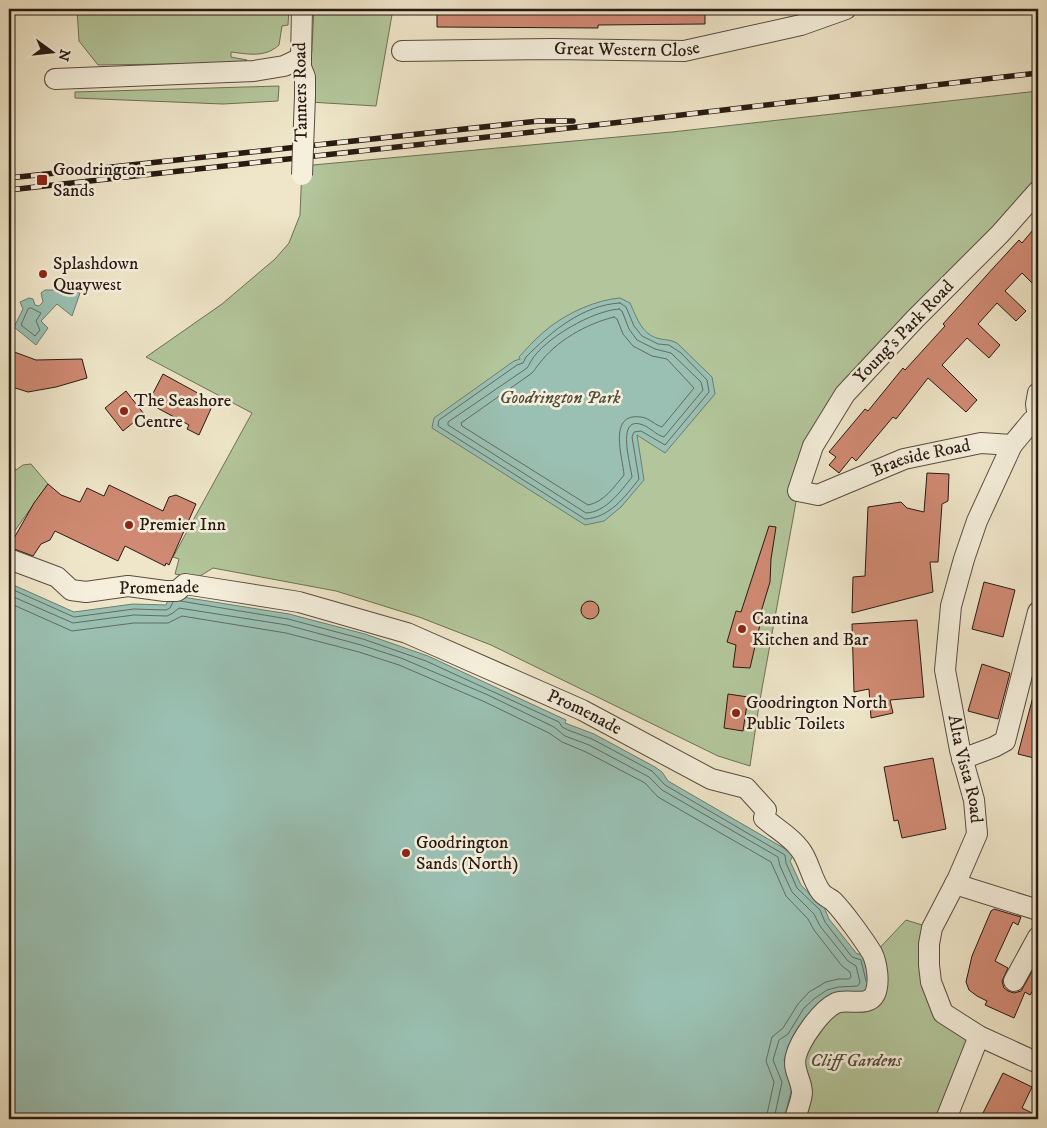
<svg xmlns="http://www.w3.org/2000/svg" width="1047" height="1128" font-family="'IM FELL DW Pica',serif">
<rect width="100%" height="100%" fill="#efe6c9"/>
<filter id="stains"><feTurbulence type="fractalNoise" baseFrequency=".004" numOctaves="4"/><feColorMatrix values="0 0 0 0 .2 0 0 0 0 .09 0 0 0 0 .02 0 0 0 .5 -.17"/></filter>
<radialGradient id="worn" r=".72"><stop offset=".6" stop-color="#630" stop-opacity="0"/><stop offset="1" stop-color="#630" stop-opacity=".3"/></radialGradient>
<!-- green -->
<path fill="#b3c69b" stroke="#6e7057" d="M 77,9 L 289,9 L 288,25 L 282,26 L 279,45 C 265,58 248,54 231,52 L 231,57 L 247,60 L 242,63 L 98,65 L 79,41 Z
M 314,9 L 393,9 L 376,106 L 309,102 Z
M 279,86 L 278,101 L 223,104 L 75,98 L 75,92 Z
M 1038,91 L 1038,191 L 845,394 L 798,491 L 759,705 L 750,766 L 718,756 L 491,645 L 419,617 L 336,591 L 213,568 L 197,578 L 175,574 L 179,559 L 173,557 L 252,413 L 146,357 L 222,304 L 275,259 L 289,243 L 300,215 L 302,166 L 672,132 Z
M 9,461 L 16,470 L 23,465 L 31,464 L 48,484 L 9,539 Z
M 906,920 L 932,928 L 943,1013 L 979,1036 L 946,1119 L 795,1119 L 796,1056 L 873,955 Z"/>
<!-- water -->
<path fill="#9ac0b3" stroke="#6c7d73" d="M 45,290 L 54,290 L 62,295 L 65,290 L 73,290 L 80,293 L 72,316 L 57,304 L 41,321 L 48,328 L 36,345 L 14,327 L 23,309 L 20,302 L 29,298 L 33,299 L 35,305 L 39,306 L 43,302 L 41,293 Z
M 620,298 L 630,303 C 637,318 642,336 661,339 C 667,340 671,340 677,343 L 712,377 L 715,394 L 665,453 L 637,435 L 644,480 L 621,507 L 604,521 L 585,525 L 432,428 L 434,418 L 514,361 L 520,359 L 519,357 C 529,346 539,335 551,326 C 570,312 596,300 620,298 Z
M 9,583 L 74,612 L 133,604 L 166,605 L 170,595 L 289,614 L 365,634 L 428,656 L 566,720 L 565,723 L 594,734 L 655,767 L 662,772 L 668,781 L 794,854 L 790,861 L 801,885 L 815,900 L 824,907 L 829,919 L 857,954 L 863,954 L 866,960 L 871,990 L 841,998 L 795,1047 L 789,1046 L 784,1060 L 794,1080 L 784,1119 L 9,1119 Z"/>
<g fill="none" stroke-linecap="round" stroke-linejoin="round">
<!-- shore -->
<path stroke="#616c63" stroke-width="1" d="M 620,303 L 626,307 L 634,326 L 642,336 L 658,344 L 669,345 L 681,353 L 707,380 L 709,392 L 665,445 L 641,431 L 634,432 L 632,437 L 639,479 C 625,497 609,518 585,519 L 438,426 L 439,420 L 517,365 L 523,363 L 526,357 C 551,332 582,305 620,303 Z
M 31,308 L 41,313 L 36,321 L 40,330 L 35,336 L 21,325 L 28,309 Z
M 619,309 L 622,311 L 629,329 L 637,340 L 655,349 L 671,353 L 701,382 L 703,390 L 664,437 C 656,435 651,428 643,425 C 615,414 631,466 632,477 C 620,492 606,512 586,513 L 448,425 L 448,422 L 527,368 C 529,365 530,363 531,361 C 545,338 592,311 619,309 Z
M 614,317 L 617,319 L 623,334 L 633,346 L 652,356 L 667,359 L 694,388 L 662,427 C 655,425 649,418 641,417 C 607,412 623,458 624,475 C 614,487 604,502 588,505 L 462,426 L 461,423 L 532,373 C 535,370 536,367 539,364 C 556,341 586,324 614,317 Z
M 9,588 L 74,617 L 134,609 L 166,610 L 170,608 L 173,602
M 9,595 L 73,623 L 134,615 L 167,616 L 173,613 L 179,608 L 287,625 L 361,645 L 401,658 L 488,695 L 554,727 L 565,736 L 589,745 L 649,777 L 662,790 L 778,857 L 780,866 L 792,892 L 814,914 L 820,926 L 848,961 L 856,966 L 860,982 L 858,986 L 838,987 L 827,990 L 815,998 L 804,1008 L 788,1034 L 779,1040 L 773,1060 L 782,1082 L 774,1119
M 180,601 L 288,619 L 363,639 L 426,661 L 559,722 L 562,727 L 568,730 L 592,739 L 652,771 L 665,785 L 785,855 L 786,863 L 797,888 L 820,910 L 825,922 L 852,957 L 861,960 L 866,981
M 9,603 L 72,631 L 134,623 L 168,623 L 182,616 L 286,633 L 359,652 L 399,665 L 485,702 L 549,733 L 562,742 L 586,752 L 645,783 L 658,797 L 771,862 L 786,896 L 808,919 L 814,930 L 842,966 L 850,972 L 851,977 L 849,979 L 838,979 L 826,982 L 809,992 L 798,1004 L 783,1028 L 772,1037 L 766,1061 L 774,1082 L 766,1119"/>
</g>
<!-- building -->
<path fill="#d08a73" stroke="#281913" d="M 437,9 L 705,9 L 705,24 L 598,25 L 598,28 L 437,27 Z
M 1038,224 L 1038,289 L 1022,273 L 1005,291 L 1026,311 L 1016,321 L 997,303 L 978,324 L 1000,345 L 989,358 L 967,338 L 942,365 L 977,400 L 966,412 L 928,378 L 896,419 L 893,417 L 856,461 L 852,457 L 839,473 L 829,465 L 836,457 L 829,452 L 865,409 L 868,411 L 903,368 L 905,370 L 945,326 L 943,324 L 995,266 L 1019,240 L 1022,243 Z
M 9,350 L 36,360 L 82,359 L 87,378 L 56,387 L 28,392 L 9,386 Z
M 163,374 L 214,402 L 199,435 L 187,429 L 189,425 L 148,403 Z
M 126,391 L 144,414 L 123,431 L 105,408 Z
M 927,473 L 949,474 L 948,501 L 942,504 L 938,562 L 930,562 L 933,592 L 852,613 L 853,577 L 865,576 L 868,507 L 901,502 L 907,508 L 924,512 Z
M 48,484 L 61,495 L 80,502 L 87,488 L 104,496 L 109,485 L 163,511 L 169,497 L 176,495 L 196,504 L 169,565 L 166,563 L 165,566 L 125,546 L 118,561 L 55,531 L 50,540 L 41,544 L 33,556 L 9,547 L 34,503 Z
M 769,526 L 776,527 L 771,559 L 770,582 L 760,615 L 762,616 L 750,668 L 733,667 L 736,645 L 727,642 L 736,611 L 741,612 Z
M 984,582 L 1015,590 L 1003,637 L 972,629 Z
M581 610a9 9 0 1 1 18 0a9 9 0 1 1-18 0Z
M 917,620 L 924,697 L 890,700 L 893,713 L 871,718 L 869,689 L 854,692 L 852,624 Z
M 982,664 L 1010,673 L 998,719 L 968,711 Z
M 1034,693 L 1038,693 L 1038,759 L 1018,754 Z
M 728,694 L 748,697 L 743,731 L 724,728 Z
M 933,758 L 946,829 L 902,838 L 898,820 L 894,821 L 884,767 Z
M 994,909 L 1021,917 L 1018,925 L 1013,922 L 995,961 L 1008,968 L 1002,981 L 1004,988 L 1008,991 L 1014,993 L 1021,991 L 1038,961 L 1038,982 L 1030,995 L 1025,992 L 1014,1018 L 985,1005 L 987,1001 L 977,996 L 969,990 L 966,982 L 972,956 L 991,911 Z
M 1003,1073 L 1032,1087 L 1022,1108 L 1038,1116 L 1038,1119 L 980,1119 Z"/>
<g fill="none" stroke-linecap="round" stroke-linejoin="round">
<defs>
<g id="minor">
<path d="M 302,9 L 301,58 L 301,67 L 305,77 L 305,96"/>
<path id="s1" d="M 402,51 L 553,49 L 684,51 L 801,25 L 846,9"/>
<path d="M 55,79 L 254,71 L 284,66 L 301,58"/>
<path id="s2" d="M 1038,191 L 1000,234 L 915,319 L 845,394 L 813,446 L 798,491 L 818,495 L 904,459 L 981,443 L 1012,445 L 1032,421 L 1038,418"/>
<path d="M 1038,418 L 1036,404 L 1038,393"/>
<path id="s3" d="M 1012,445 L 977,521 L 964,559 L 951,606 L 945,670 L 960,750 L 974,800 L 977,834 L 958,878 L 932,928 L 929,944 L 929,965 L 931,982 L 943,1013 L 979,1036 L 1038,1063"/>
<path id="s4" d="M 9,559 L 57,577 L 71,590 L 86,592 L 128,586 L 165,591 L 177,591 L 185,584 L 299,602 L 407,633 L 582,710 L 711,779 L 746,788 L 766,810 L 764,818 C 775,828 790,836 799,848 C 809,859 811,879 821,892 C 824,896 829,898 833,901 C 844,912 864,940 872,953 C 877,963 880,983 875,994 C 868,1008 848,998 836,1003 C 821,1010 800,1040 796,1056 C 792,1070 802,1080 802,1093 C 801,1102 797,1111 795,1119"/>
<path d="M 962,759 L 994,747 L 1005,741 L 1038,612"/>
<path d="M 955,884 L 1038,910"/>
<path d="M 1014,981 L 1038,937"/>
<path d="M 946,1119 L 979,1036"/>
</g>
</defs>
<!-- minor casing -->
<use href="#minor" stroke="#5a4c40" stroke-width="22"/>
<!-- minor -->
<use href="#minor" stroke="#f5efdc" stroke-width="20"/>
<defs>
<path id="rail" d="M 9,178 L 539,121 L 573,121
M 9,190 L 613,123 L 1038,73"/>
</defs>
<!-- rail casing -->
<use href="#rail" stroke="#281913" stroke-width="5.5"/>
<!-- rail -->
<use href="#rail" stroke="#f5efdc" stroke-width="4" stroke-dasharray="11" stroke-linecap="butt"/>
<defs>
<path id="minor-bridge" d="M 302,175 L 305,96"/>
</defs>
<!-- minor-bridge casing -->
<use href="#minor-bridge" stroke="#5a4c40" stroke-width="22" stroke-linecap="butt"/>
<!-- minor-bridge -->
<use href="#minor-bridge" stroke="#f5efdc" stroke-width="20"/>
</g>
<!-- markers -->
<g fill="#8f2418" stroke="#f5efdc" stroke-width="2">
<rect x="36" y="174" width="12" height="12" rx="2.5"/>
<circle cx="43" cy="274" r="5"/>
<circle cx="124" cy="411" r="5"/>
<circle cx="129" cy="525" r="5"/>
<circle cx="742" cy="629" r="5"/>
<circle cx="736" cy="713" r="5"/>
<circle cx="406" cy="853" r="5"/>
</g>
<g text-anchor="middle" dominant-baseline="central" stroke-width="5" stroke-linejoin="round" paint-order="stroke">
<!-- street labels -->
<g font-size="18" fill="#281913" stroke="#f5efdc">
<text stroke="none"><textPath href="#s1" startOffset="225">Great Western Close</textPath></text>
<text transform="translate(301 92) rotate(-91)">Tanners Road</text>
<text transform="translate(904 332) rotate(-46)">Young's Park Road</text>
<text stroke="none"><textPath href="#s2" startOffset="519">Braeside Road</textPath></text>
<text transform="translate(159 588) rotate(-1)">Promenade</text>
<text stroke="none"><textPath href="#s4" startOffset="610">Promenade</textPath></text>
<text stroke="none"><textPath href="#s3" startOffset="338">Alta Vista Road</textPath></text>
</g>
<!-- poi labels -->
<g font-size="18" fill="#281913" stroke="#f5efdc" text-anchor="start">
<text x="53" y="170">Goodrington<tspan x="53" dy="21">Sands</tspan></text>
<text x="53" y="264">Splashdown<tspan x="53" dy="21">Quaywest</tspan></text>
<text x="134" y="401">The Seashore<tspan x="134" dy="21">Centre</tspan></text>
<text x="139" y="525">Premier Inn</text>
<text x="752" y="619">Cantina<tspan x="752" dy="21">Kitchen and Bar</tspan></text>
<text x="746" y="703">Goodrington North<tspan x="746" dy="21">Public Toilets</tspan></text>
<text x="416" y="843">Goodrington<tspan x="416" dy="21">Sands (North)</tspan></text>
</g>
<!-- park labels -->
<g font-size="18" font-style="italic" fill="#524d3c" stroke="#f5efdc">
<text x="560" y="398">Goodrington Park</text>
<text x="856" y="1061">Cliff Gardens</text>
</g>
</g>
<!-- margin -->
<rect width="1047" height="1128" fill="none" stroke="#efe6c9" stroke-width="30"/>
<rect x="10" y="10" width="1027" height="1108" fill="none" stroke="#281913" stroke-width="2.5"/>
<rect x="15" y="15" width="1017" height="1098" fill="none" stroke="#281913"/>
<!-- north arrow -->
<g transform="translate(52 52) rotate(105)" stroke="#f5efdc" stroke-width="4" paint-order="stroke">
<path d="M0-4L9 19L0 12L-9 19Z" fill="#281913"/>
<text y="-8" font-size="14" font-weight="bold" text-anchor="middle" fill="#281913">N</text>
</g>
<rect width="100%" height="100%" filter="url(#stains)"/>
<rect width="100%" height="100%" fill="url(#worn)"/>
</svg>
